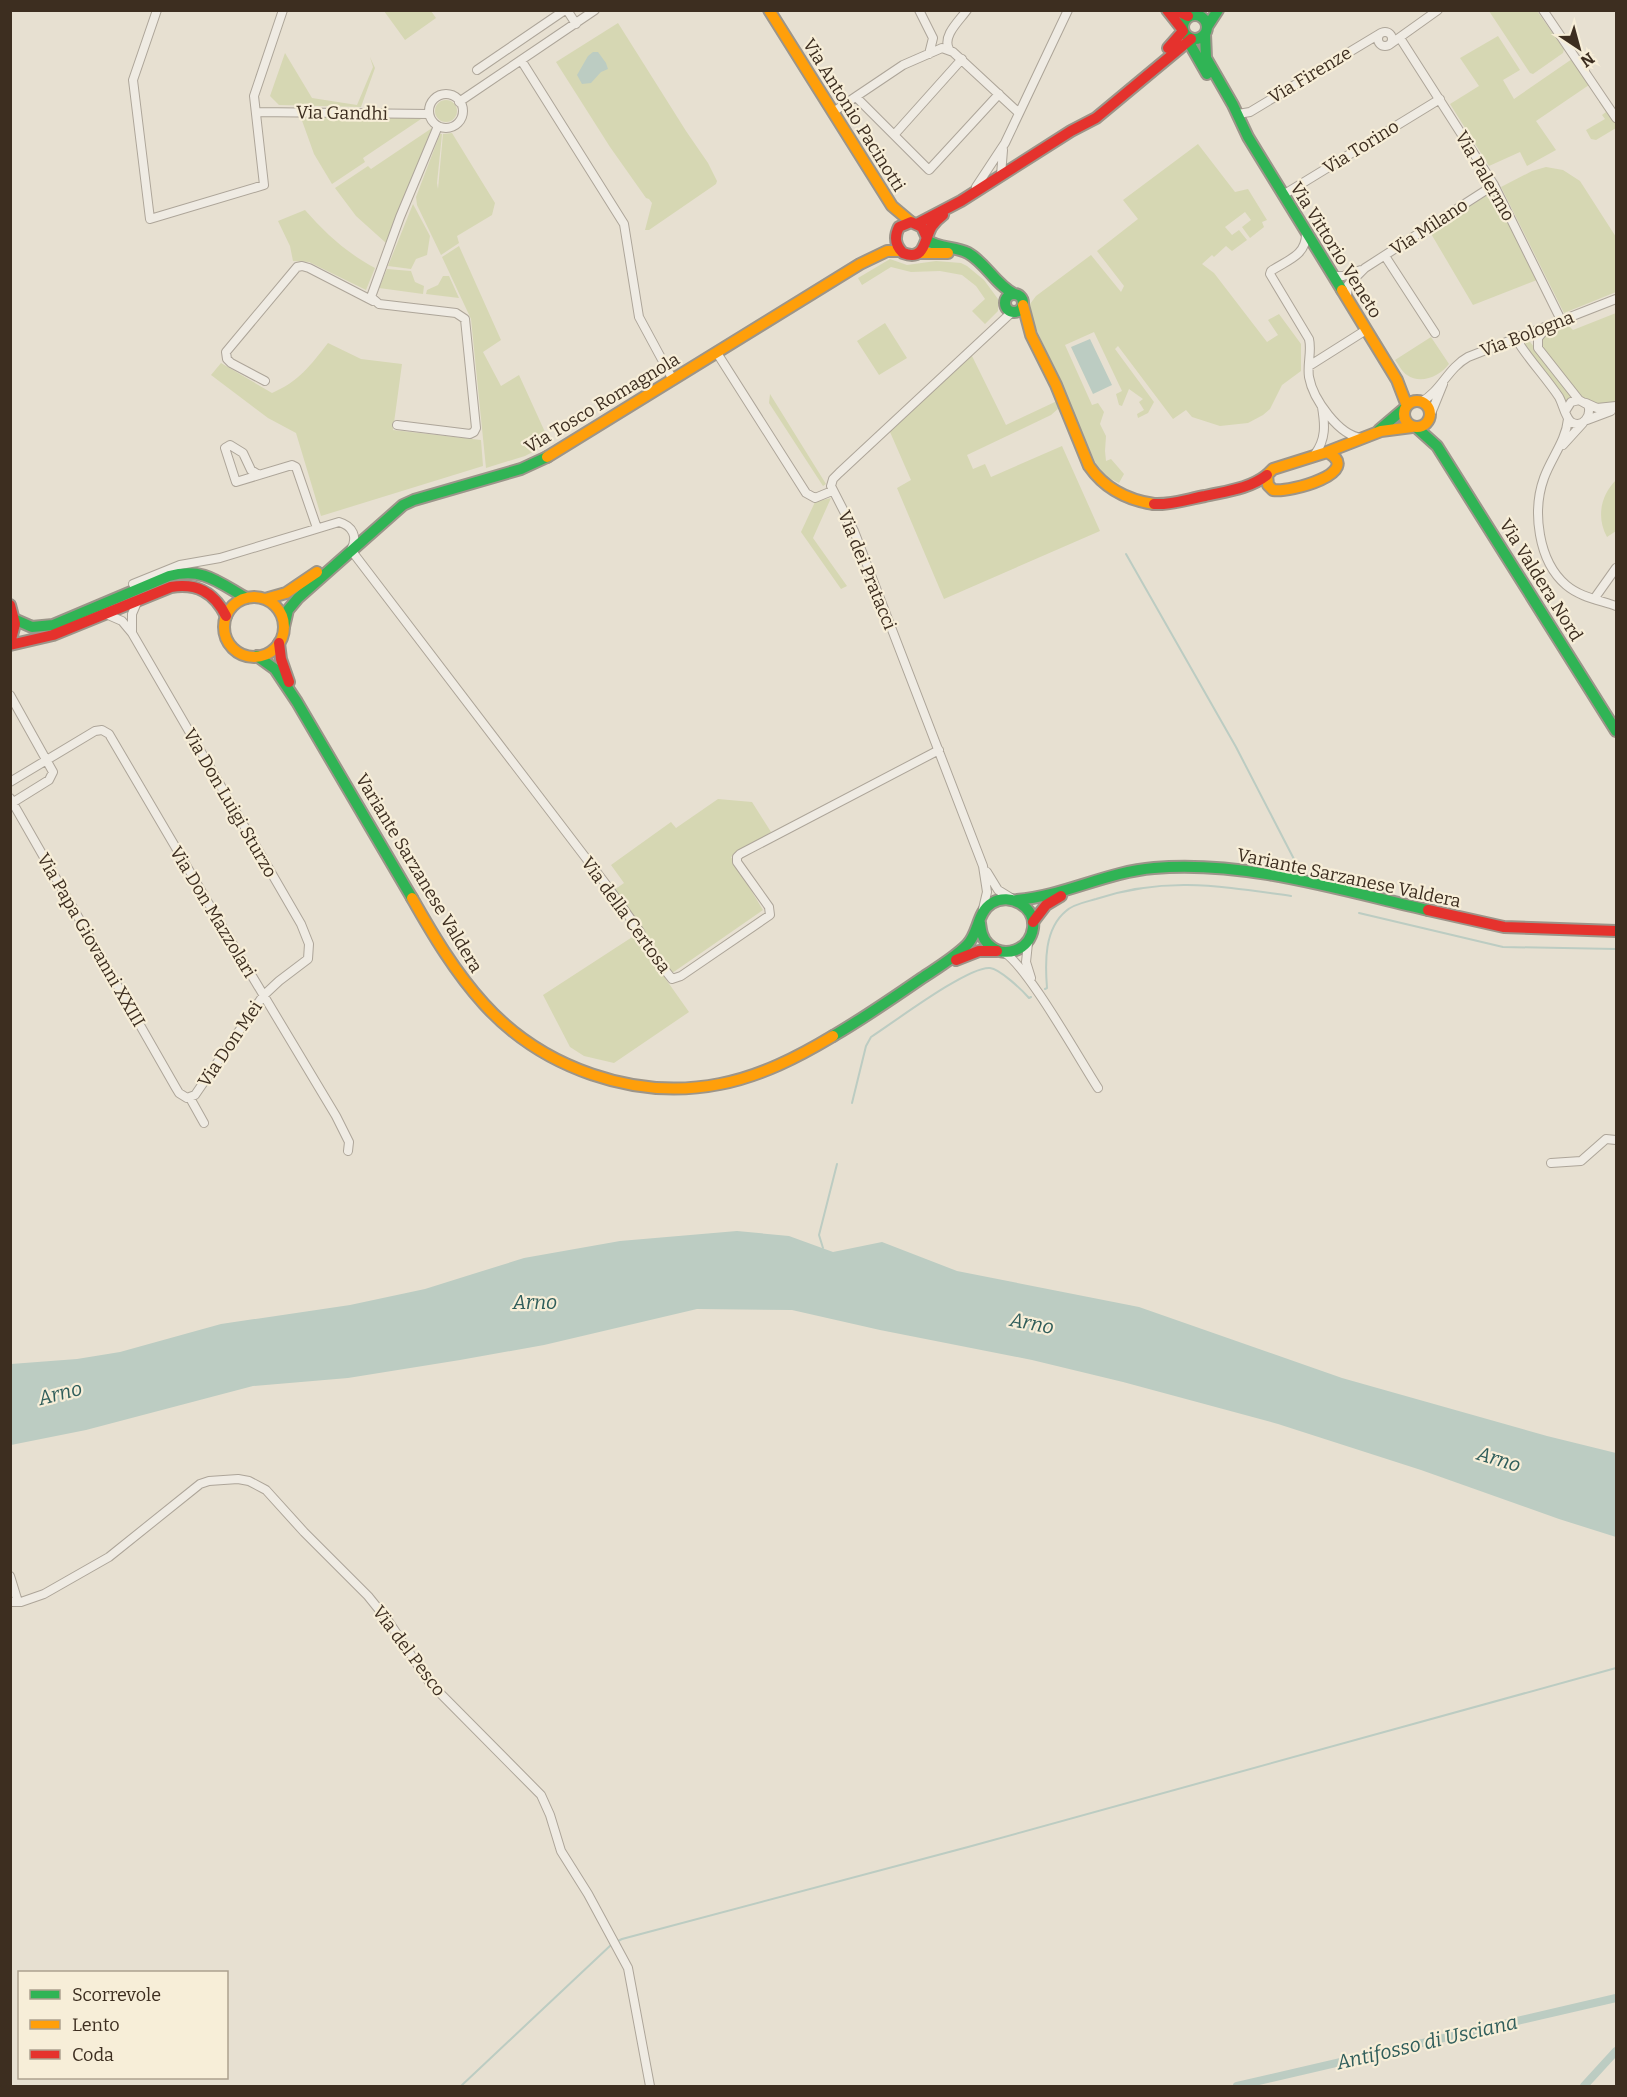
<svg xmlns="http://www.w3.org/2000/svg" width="1627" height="2097" font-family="Bitter,serif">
<rect width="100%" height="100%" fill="#e7e0d1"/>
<!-- green -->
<path fill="#d6d7b3" d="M 384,11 L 431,11 L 436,18 L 405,40 Z
M 1489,11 L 1537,11 L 1564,49 L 1563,53 L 1533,74 L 1530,73 Z
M 618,23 L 686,131 L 708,163 L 717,181 L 716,184 L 649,230 L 645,230 L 652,203 L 649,199 L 646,198 L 610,147 L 556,62 Z
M 1498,36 L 1520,70 L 1503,80 L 1514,99 L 1572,59 L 1589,85 L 1536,121 L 1556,150 L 1527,166 L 1520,152 L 1489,166 L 1450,104 L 1479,86 L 1460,58 Z
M 285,53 L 312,98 L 357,105 L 373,67 L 370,57 L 375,68 L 361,107 L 279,105 L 270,96 Z
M 1601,100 L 1616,123 L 1616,128 L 1596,140 L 1591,139 L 1586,130 L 1605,119 L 1602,115 L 1606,112 L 1599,102 Z
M435 111a11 11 0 1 1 22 0a11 11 0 1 1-22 0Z
M 300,115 L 424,117 L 363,158 L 365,162 L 332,184 L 314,154 Z
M 432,128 L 386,243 L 356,216 L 335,188 L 368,166 L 371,169 Z
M 452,133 L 495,203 L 492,215 L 457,236 L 459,243 L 441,255 L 417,205 L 416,197 L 440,134 L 442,134 L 437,183 L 438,189 L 443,134 Z
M 1198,144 L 1235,192 L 1248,189 L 1267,220 L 1262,222 L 1264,227 L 1250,238 L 1242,227 L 1251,220 L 1245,212 L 1225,227 L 1232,235 L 1239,230 L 1247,240 L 1232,251 L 1226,246 L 1214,257 L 1212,255 L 1202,264 L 1214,273 L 1267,342 L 1278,335 L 1268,320 L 1279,314 L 1301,344 L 1301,371 L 1282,385 L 1270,409 L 1263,415 L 1248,423 L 1220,426 L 1192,417 L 1186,410 L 1173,419 L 1118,346 L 1115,349 L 1154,402 L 1148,413 L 1138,418 L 1137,414 L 1144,410 L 1139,402 L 1143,399 L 1129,389 L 1122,406 L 1119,405 L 1116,394 L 1122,391 L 1094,332 L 1065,345 L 1092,405 L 1098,403 L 1104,412 L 1100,424 L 1106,436 L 1105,451 L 1106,461 L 1111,459 L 1124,474 L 1119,483 L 1107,477 L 1096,464 L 1032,319 L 1030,304 L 1036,296 L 1091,255 L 1121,292 L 1124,286 L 1097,251 L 1138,219 L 1123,200 Z
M 1546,167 L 1563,170 L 1580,181 L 1616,237 L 1616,292 L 1564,313 L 1501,187 L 1532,171 Z
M 1492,192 L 1537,280 L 1473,305 L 1430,232 Z
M 413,204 L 430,236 L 427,255 L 416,259 L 411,269 L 388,266 Z
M 305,210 C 326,234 347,253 375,268 L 366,290 L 309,262 L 293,261 L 290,246 L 278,221 Z
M 459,246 L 501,340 L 483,352 L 501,386 L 519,375 L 550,443 L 525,456 L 486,468 L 471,319 L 442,257 Z
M 890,259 L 907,265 L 936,261 L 961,263 L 967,266 L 984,280 L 998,299 L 998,311 L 985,324 L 972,311 L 985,299 L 976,286 L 962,275 L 940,271 L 911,272 L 891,267 L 862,285 L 858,278 Z
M 387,269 L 411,271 L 415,282 L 424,286 L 423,294 L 379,288 Z
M 443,276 L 449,276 L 459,298 L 426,294 L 427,290 L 438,285 Z
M 1616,313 L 1616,403 L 1600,405 L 1579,396 L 1542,348 L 1540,341 L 1547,331 L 1566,323 L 1573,330 Z
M 885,323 L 907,358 L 879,375 L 857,341 Z
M 1431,337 L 1449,364 C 1440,376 1421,385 1407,375 C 1402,372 1399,365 1395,360 Z
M 1527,338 L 1575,399 L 1566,405 L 1562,395 L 1523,343 L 1523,340 Z
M 328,343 L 361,359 L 402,364 L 393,430 L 481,440 L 483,466 L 321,516 L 296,433 L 268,418 L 211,375 L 221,363 L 272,393 C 298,382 311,365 328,343 Z
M 971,354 L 1006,425 L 1057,401 L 1059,408 L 1051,415 L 967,455 L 973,469 L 985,464 L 991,477 L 1062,446 L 1100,531 L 944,599 L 897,488 L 911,480 L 890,432 Z
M 770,394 L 826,484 L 823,486 L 769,403 Z
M 1616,480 L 1616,531 L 1607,537 C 1596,517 1601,495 1616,480 Z
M 831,498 L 813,538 L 847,586 L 841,589 L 801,532 L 815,502 Z
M 718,799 L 752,802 L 771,832 L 731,857 L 763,910 L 665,978 L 689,1012 L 614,1063 L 584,1056 L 570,1047 L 543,995 L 640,932 L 614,890 L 624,883 L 611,865 L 671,822 L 676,828 Z"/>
<!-- water -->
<path fill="#bcccc2" d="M 593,52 L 598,52 L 606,63 L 608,69 L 601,72 L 591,83 L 582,84 L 577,75 L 588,56 Z
M 1090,339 L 1112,385 L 1093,394 L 1071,347 Z
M 737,1231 L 789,1236 L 833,1252 L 882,1242 L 957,1271 L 1139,1307 L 1342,1378 L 1547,1436 L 1616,1453 L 1616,1537 L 1559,1519 L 1421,1470 L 1278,1424 L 1123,1382 L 1032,1360 L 880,1330 L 792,1310 L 697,1309 L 544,1345 L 460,1360 L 348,1378 L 253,1386 L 86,1430 L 11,1445 L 11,1364 L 77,1359 L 120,1352 L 221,1324 L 350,1305 L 425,1289 L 524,1258 L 620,1241 Z"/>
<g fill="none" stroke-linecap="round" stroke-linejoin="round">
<!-- stream -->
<path stroke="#bcccc2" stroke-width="2" d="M 1126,554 L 1236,747 L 1296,863
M 1359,913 L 1503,947 L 1616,949
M 1045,989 L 1047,988 C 1045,963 1044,929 1066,911 C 1073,904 1086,902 1096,899 C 1166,876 1220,886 1291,896
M 852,1103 L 866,1046 L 871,1037 C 893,1023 968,966 990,968 C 1000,969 1022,990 1029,998 L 1031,997
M 823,1248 L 819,1235 L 837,1164
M 461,2086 L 612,1944 L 622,1939 L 968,1847 L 1616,1668"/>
<!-- canal -->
<path stroke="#bcccc2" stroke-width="8" d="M 1237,2086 L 1616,1998
M 1584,2086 L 1616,2051"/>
<defs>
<path id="street" d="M 157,10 L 133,80 L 150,219 L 264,185 L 254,96 L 283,10
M 567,10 L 576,24
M 919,10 L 933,38 L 929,54
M 1543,10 L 1616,118
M1378 39a7 7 0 1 1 14 0a7 7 0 1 1-14 0Z
M 1400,38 L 1494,185 L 1561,320
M 1389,45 L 1438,10
M 949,49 C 942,36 959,21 967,10
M 521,60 L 624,224 L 639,317 L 673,380
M 477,70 L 565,10
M429 111a17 17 0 1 1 34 0a17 17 0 1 1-34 0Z
M 857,98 L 929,170 L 999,94
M 459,102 L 595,10
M 256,112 L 429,114
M 833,112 L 903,65 L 942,48 L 953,52 L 1019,113
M 1238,114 L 1250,112 L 1381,33
M 894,135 L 962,59
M 1001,175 L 1003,150
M 976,187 L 1005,143 L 1068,10
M 1283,195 L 1440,99
M 1306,234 C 1306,256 1287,260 1271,271 L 1270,274 L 1309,339 C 1312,351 1307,364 1309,377 C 1313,399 1339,436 1362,438
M 1385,256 L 1435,333
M 1333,276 L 1343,276 L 1361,270
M 1347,296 L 1348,285 L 1365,268 L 1494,185
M 1548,326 L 1538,338 L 1538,348 L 1579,400
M 1520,336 L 1520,345 C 1532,363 1547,379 1559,397 C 1563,404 1565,417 1571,422 C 1583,429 1592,415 1588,405 L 1579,400 L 1571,402 L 1566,410
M 717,353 L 806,493 L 815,498 L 832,491
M 1309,366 L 1366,330
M 265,381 L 231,363 L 227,359 L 226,352 L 297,267 L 302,266 L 309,268 L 373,301
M 1421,402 C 1441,391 1448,368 1468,357 L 1616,299
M 1586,403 L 1597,408 L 1616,406
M 1430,416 L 1443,384
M 1568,419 C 1566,441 1551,458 1544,478 C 1532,511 1538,561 1566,585 C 1580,597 1599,600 1616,606
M 1587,420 L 1611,411
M 397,425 L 470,434 L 474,432 L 476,428 L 465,319 L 456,313 L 379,304 L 371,297 L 400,217 L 438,126
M 1563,445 L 1583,423
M 1315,454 C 1326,439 1325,425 1322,407
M 259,475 L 251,470 L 243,453 L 230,445 L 225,448 L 236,482 L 292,465 L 296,467 L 317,528
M 133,584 L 180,565 L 220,558 L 339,522 C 353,526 358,537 351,550 L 608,887 L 640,932 L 647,947 L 672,979 L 681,976 L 770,915 L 769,907 L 737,862 L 737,857 L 740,854 L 939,750
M 1594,599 L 1616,568
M 132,632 L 132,614 L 138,600
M 10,695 L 53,772 L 49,780 L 12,803
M 10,782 L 95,731 L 102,730 L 109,734 L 213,911 L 336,1116 L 349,1142 L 348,1151
M 10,798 L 176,1088 L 179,1093 L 187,1098 L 195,1095 L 263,996 L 279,981 L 308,959 L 309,944 L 301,924 L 132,633 L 122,621 L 106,614
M 987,872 L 998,890 L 1011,898
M 983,909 L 987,892 L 983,866 L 854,531 L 831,486 L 833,479 L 839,473 L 1012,312
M 1028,943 L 1026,962 L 1031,978
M 1003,952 C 1025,962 1081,1062 1098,1088
M 190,1098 L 204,1123
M 1551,1163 L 1581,1161 L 1606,1139 L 1616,1140
M 10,1576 L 18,1602
M 10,1602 L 21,1602 L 44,1594 L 109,1557 L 200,1484 L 209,1481 L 238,1479 L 249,1481 L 266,1490 L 304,1532 L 368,1596 L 389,1622 L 429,1682 L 541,1795 L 550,1815 L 561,1851 L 588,1894 L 628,1968 L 650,2086"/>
<path id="fast" d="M1183 27a12 12 0 1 1 24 0a12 12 0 1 1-24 0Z
M 1207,27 L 1218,10
M 1205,34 L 1206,58 L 1233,105 L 1248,137 L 1342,290
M 1191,39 L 1191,46 L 1207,74
M 927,240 C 939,249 955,246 968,253 C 986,263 995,284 1014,294
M1005 303a9 9 0 1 1 18 0a9 9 0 1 1-18 0Z
M 1417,428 L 1437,446 L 1616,731
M 1379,430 L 1406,407
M 16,620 L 32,627 L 53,625 L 169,576 C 203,567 218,582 246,598
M 284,627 L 288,610 L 298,598 L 403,505 L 414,500 L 521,469 L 547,457
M 257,656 L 275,669 L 297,702 L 412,898
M 1017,900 C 1064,896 1106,872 1154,868 C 1245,860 1340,890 1428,910
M 833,1036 C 864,1018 893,998 922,978 C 937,968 954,958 967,945 C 979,933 977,912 992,903 C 1010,892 1036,907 1033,928 C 1030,950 1004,960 988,944 C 982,938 981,931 980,923"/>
<path id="slow" d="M 769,10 L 892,206 L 911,222
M 918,253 L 948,253
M 1342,290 L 1397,380 L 1407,406
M 1023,305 L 1031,335 L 1056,385 L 1089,466 C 1105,489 1127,500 1154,504
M1404 414a13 13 0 1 1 26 0a13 13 0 1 1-26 0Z
M 1327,452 C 1365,472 1290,493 1273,490 L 1268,485 L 1267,475 L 1273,469 Z
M 1327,452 L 1381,431 L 1412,427
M 547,457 L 860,264 L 887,251 L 899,251
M224 627a30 30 0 1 1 60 0a30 30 0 1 1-60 0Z
M 265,599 L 286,593 L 317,572
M 412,898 C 433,935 455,972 484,1004 C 542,1068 635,1101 720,1084 C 761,1076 798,1057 833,1036"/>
<path id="jam" d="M 1167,10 L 1182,29
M 1175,10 L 1188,16
M 1168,48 L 1183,31
M 917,224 L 961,201 L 1071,131 L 1096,118 L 1191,39
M 927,238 L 922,227 L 911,222 L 899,227 C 894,237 895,245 903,253 C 926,262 924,238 932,226 C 935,222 939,218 943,215
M 1154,504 C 1172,505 1188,499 1205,496 C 1227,491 1249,489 1267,475
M 10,605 L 15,624 L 10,643
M 279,643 L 281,659 L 289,682
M 10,645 L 53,635 L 171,587 C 197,583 214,592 226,616
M 1428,910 L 1504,927 L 1616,931
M 1033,922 L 1046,905 L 1061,896
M 956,960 L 979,951 L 997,951"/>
</defs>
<!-- street casing -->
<use href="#street" stroke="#ada599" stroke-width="10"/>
<!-- fast casing -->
<use href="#fast" stroke="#9c958a" stroke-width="14"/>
<!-- slow casing -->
<use href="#slow" stroke="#9c958a" stroke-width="14"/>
<!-- jam casing -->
<use href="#jam" stroke="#9c958a" stroke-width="14"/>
<!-- street -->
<use href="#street" stroke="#efebe3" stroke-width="8"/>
<!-- fast -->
<use href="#fast" stroke="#30b455" stroke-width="10"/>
<!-- slow -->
<use href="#slow" stroke="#ff9f0a" stroke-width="10"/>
<!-- jam -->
<use href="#jam" stroke="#e5322d" stroke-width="10"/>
</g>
<g text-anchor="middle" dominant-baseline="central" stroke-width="4.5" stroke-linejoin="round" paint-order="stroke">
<!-- street labels -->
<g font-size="18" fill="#3d2e20" stroke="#f7eed8">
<text transform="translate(1310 75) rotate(-31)">Via Firenze</text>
<text transform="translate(342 113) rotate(1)">Via Gandhi</text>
<text transform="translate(854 115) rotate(58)">Via Antonio Pacinotti</text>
<text transform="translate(1361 147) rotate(-32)">Via Torino</text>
<text transform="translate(1485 176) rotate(60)">Via Palermo</text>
<text transform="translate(1429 227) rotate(-33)">Via Milano</text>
<text transform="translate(1336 250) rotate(58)">Via Vittorio Veneto</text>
<text transform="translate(1527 334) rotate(-21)">Via Bologna</text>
<text transform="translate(602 403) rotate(-31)">Via Tosco Romagnola</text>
<text transform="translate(867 570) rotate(68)">Via dei Pratacci</text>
<text transform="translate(1541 580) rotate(58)">Via Valdera Nord</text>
<text transform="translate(230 803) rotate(60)">Via Don Luigi Sturzo</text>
<text transform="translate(419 873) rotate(59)">Variante Sarzanese Valdera</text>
<text transform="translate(1349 878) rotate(12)">Variante Sarzanese Valdera</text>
<text transform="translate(213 912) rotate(59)">Via Don Mazzolari</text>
<text transform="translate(626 915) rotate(54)">Via della Certosa</text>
<text transform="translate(91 940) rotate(60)">Via Papa Giovanni XXIII</text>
<text transform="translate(230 1044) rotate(-56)">Via Don Mei</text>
<text transform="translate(409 1651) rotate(53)">Via del Pesco</text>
</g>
<!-- water labels -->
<g font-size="20" font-style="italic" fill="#2f5d5a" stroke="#f7eed8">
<text x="535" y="1302">Arno</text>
<text transform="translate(1032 1323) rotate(11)">Arno</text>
<text transform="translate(60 1393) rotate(-14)">Arno</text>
<text transform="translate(1499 1459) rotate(17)">Arno</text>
<text transform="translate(1427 2042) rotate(-13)">Antifosso di Usciana</text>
</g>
</g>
<!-- border -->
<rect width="1627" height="2097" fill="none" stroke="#3d2e20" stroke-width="24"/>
<!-- legend -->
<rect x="18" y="1971" width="210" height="108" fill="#f7eed8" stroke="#ada18e" stroke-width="1.5"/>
<rect x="30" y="1990" width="30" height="9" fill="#30b455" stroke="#ada18e" stroke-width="1.5"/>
<text x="72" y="2001" font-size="18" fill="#3d2e20">Scorrevole</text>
<rect x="30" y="2020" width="30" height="9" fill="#ff9f0a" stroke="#ada18e" stroke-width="1.5"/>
<text x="72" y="2031" font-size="18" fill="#3d2e20">Lento</text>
<rect x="30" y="2050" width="30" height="9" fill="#e5322d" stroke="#ada18e" stroke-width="1.5"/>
<text x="72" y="2061" font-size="18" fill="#3d2e20">Coda</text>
<!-- north arrow -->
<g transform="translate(1579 48) rotate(144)" stroke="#f7eed8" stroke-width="4.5" paint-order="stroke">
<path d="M0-4.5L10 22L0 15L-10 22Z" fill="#3d2e20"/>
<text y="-9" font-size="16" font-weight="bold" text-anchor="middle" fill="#3d2e20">N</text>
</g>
</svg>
